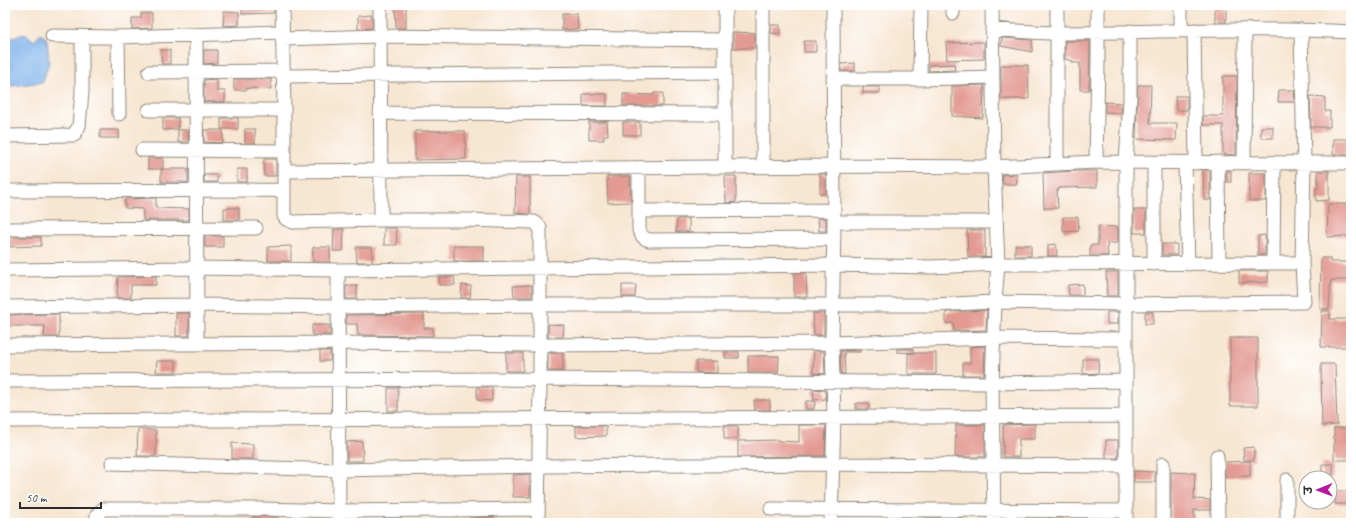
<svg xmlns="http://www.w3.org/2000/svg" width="1356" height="528" font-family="Caveat,'Playpen Sans Deva',sans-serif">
<rect width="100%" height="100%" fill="#fff"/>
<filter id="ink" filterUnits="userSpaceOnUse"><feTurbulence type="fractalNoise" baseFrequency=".025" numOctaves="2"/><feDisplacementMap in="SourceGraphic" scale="8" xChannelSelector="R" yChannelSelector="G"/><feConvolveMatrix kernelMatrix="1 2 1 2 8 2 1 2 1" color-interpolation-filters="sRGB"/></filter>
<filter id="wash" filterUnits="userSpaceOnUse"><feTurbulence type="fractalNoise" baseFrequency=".012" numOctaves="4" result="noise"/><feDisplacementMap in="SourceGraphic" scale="16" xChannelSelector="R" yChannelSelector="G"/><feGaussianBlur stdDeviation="0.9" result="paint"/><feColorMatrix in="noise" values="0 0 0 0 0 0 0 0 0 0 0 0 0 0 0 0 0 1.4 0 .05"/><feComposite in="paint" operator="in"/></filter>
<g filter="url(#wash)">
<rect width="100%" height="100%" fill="#f7e6d1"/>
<!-- water -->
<path fill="#7db1ea" stroke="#546e8a" d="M 26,34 L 34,41 L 41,34 L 47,39 L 49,62 L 43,82 L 5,87 L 5,42 L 13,37 Z"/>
<g id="blocks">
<!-- building -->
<path fill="#e39a92" d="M 242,5 L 274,5 L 274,13 L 242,14 Z
M 1215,5 L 1226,5 L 1226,22 L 1215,22 Z
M 395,6 L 406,6 L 406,28 L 396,28 Z
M 224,11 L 239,12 L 239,25 L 223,26 Z
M 141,13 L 152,13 L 152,28 L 132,29 L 132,18 L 141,18 Z
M 562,14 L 577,14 L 578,29 L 562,30 Z
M 372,15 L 372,28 L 358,29 L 358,16 Z
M 771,25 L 780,25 L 780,34 L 771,33 Z
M 733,32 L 755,33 L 755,48 L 733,48 Z
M 1002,38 L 1032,40 L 1032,52 L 1001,46 Z
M 804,41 L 816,41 L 816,52 L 804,52 Z
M 1065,41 L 1090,41 L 1089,90 L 1080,90 L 1080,63 L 1072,63 L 1073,61 L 1065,59 Z
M 984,42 L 984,59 L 947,60 L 946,43 Z
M 161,50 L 170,50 L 170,64 L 162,64 Z
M 204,50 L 217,50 L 217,63 L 204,64 Z
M 855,63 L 855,71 L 841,71 L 841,64 Z
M 954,64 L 955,70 L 929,71 L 929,65 Z
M 1001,65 L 1028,65 L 1029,99 L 1001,99 Z
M 1223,76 L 1237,76 L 1236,155 L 1223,154 L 1223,125 L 1203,125 L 1203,116 L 1223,116 Z
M 217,79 L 217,91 L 225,91 L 225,102 L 204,102 L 204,80 Z
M 234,79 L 271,79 L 271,89 L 247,88 L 247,90 L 234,90 Z
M 984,85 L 983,118 L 952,116 L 952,86 Z
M 1138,85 L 1151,85 L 1150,123 L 1177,123 L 1176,140 L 1136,139 Z
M 863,87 L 880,87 L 880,93 L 863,93 Z
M 1279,90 L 1294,90 L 1295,102 L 1278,102 Z
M 654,93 L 663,93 L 663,106 L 623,106 L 623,94 L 653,95 Z
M 583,94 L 607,94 L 607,106 L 583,106 Z
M 1175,96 L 1187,96 L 1187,110 L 1176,110 Z
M 1310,96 L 1325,97 L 1325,111 L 1330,111 L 1330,127 L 1311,127 Z
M 1105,102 L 1122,103 L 1121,113 L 1105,112 Z
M 163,118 L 178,118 L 178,129 L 163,130 Z
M 221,118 L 238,118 L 238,129 L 221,129 Z
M 589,122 L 607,122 L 608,135 L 604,135 L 604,140 L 589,140 Z
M 623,122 L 640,122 L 640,135 L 623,135 Z
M 1261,127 L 1273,127 L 1273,138 L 1261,138 Z
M 245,129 L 255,129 L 255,143 L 245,143 Z
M 100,130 L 119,130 L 119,138 L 100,138 Z
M 178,130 L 188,130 L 188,142 L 178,142 Z
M 204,130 L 223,130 L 223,143 L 204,142 Z
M 415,131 L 465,131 L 466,159 L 415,160 Z
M 1333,139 L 1351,139 L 1351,155 L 1333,155 Z
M 148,158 L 163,158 L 163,169 L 148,169 Z
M 264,159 L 276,159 L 276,176 L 264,176 Z
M 161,169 L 188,169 L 188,182 L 161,182 Z
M 237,169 L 247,169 L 247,182 L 237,182 Z
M 1203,170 L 1210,170 L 1210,200 L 1204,200 Z
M 1077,171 L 1097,171 L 1097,187 L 1059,188 L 1059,190 L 1057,190 L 1058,208 L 1044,208 L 1043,173 Z
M 1226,171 L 1231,171 L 1231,182 L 1226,182 Z
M 1318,171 L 1329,171 L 1329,200 L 1316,201 L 1316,188 L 1318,188 Z
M 1249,173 L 1266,173 L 1266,201 L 1249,201 Z
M 820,174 L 826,174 L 826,194 L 820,194 Z
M 1016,174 L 1017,184 L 1003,184 L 1002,175 Z
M 204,175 L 217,175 L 217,182 L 204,182 Z
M 607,176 L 630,176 L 631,202 L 608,203 Z
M 725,176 L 736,176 L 736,202 L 726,203 Z
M 516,177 L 530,177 L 530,214 L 515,213 Z
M 156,198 L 156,208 L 189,209 L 189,220 L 143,220 L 143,209 L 125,208 L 125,199 Z
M 1328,204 L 1349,204 L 1349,236 L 1327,237 Z
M 224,208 L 239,208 L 239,220 L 224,220 Z
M 1134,210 L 1146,210 L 1146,233 L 1134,233 Z
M 1063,217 L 1078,217 L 1079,231 L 1063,232 Z
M 818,218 L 826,218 L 826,231 L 819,231 Z
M 677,219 L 689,219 L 689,232 L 676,232 Z
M 1098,226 L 1118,227 L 1118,243 L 1107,243 L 1108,256 L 1090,256 L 1090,245 L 1098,245 Z
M 384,228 L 396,228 L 397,245 L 384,245 Z
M 334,229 L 344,229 L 343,251 L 333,251 Z
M 967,230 L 985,230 L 985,257 L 968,257 Z
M 1265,235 L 1265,255 L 1258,255 L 1258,236 Z
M 205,236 L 223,236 L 223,247 L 205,247 Z
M 5,237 L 41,237 L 41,246 L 5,247 Z
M 1056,244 L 1057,256 L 1048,256 L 1048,245 Z
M 1162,244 L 1177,244 L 1177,255 L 1162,255 Z
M 1015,245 L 1031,245 L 1031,256 L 1015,256 Z
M 291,246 L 291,261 L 268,261 L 268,247 Z
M 454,246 L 484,246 L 484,261 L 454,261 Z
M 313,247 L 330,247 L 330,262 L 313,262 Z
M 356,247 L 372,247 L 372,262 L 357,262 Z
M 1321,258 L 1330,258 L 1330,262 L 1351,262 L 1351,280 L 1331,280 L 1329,309 L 1320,309 Z
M 1239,271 L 1268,271 L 1268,282 L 1239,283 Z
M 1106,272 L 1118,272 L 1118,296 L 1107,296 Z
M 794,273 L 806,273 L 807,297 L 794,297 Z
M 156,276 L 156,285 L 131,285 L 131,298 L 117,298 L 118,277 Z
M 439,277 L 454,277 L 455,285 L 439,285 Z
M 1083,284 L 1083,295 L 1069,295 L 1068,285 Z
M 462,285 L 471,286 L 470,298 L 461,298 Z
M 532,285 L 532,297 L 514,297 L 513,286 Z
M 622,285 L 636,285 L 635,297 L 622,297 Z
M 346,286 L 357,286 L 357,299 L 346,299 Z
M 987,310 L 986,330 L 954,331 L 953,323 L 946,323 L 946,312 Z
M 1322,311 L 1330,311 L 1330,319 L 1351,319 L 1351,347 L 1321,347 Z
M 1107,312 L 1118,312 L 1118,324 L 1107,324 Z
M 1145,312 L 1153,312 L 1153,324 L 1145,324 Z
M 176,313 L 189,313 L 189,336 L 176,336 Z
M 813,313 L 824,313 L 824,335 L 814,335 Z
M 59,314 L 59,337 L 44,337 L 45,326 L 5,326 L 5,315 Z
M 424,314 L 424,328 L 433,328 L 433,336 L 358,335 L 357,324 L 346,324 L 346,315 Z
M 548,324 L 564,325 L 563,337 L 548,337 Z
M 312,325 L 330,325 L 330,335 L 312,335 Z
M 1230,338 L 1258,338 L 1258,406 L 1230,406 Z
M 985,346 L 984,375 L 963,375 L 963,363 L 970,363 L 970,347 Z
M 897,349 L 913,349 L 913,353 L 897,352 Z
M 860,350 L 860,352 L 844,352 L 845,374 L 841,374 L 840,351 Z
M 320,351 L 330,351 L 330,361 L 320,361 Z
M 814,351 L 824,351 L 825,374 L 813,373 Z
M 725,352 L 739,352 L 739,358 L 725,358 Z
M 506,353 L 523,353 L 523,371 L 506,371 Z
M 548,353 L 563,353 L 563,371 L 548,371 Z
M 908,353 L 936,353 L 936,374 L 908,374 Z
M 748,356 L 779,356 L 778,373 L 748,373 Z
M 1083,359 L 1099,359 L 1098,373 L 1083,374 Z
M 157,361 L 176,361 L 176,372 L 156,372 Z
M 696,361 L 717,361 L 717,373 L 696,372 Z
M 1321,364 L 1335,364 L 1337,425 L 1322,426 Z
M 477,387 L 492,387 L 492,401 L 477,400 Z
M 388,388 L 398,388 L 398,411 L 388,411 Z
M 813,389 L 825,390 L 826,399 L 814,400 Z
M 754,400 L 770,400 L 770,410 L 755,410 Z
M 806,401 L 815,401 L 814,409 L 806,409 Z
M 856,403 L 869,403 L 869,409 L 856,409 Z
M 1035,424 L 1035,439 L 1019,439 L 1019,457 L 1003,457 L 1003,425 Z
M 799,425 L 826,425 L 825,456 L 738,457 L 738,441 L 779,440 L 779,441 L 799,442 Z
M 956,425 L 985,425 L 985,457 L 955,457 Z
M 576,426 L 606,426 L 606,436 L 576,437 Z
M 724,426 L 738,426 L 738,439 L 724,439 Z
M 1334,428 L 1351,428 L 1351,460 L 1334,460 Z
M 138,429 L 156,430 L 156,456 L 137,456 Z
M 1106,440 L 1118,440 L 1118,458 L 1106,458 Z
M 362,441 L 363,461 L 347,461 L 347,442 Z
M 232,443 L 253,444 L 253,459 L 232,459 Z
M 1254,447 L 1254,460 L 1244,460 L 1243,448 Z
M 1250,461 L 1250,476 L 1225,477 L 1225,462 Z
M 1322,464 L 1333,464 L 1333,478 L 1322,478 Z
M 1134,471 L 1155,472 L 1155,482 L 1134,482 Z
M 1171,472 L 1195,473 L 1194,499 L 1210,500 L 1210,510 L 1194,510 L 1194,523 L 1171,523 Z
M 530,474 L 530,497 L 513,497 L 513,475 Z
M 1336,491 L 1351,491 L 1351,504 L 1335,504 Z
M 253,517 L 278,517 L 278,523 L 253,523 Z
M 493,517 L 493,523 L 469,523 L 469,518 Z
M 923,518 L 963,518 L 963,523 L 923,523 Z
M 1048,519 L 1063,519 L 1063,523 L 1048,523 Z"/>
</g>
</g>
<g filter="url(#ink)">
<use href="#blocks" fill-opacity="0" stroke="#91887e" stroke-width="1"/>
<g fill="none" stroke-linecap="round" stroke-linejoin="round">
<defs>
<path id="street" d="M 282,5 L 284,110 L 284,216 L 286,219 L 293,222 L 381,220 L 465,220 L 534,222 L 537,224 L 540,228 L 540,379 L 538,523
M 380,5 L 381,220
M 763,5 L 763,167
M 992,5 L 994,167 L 998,264 L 995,302 L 992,383 L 994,523
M 1181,5 L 1181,30
M 953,13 L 953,5
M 992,29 C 1014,31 1036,33 1059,33 C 1156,32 1254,27 1351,32
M 1194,30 L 1196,163
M 196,35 L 197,344
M 52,36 L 118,37 L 282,32
M 118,37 L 119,114
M 282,39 L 380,36 L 725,40
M 149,72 L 283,71
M 283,76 L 724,72
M 833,79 L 920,79 L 993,77
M 920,79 L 921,5
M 149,110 L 284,110
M 380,113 L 725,114
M 5,136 L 74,135 L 79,126 L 82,92 L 82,37
M 142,150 L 284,151
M 1096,162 L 1098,63 L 1098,5
M 1218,162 L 1219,263
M 1244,162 L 1245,30
M 1154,163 L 1154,264
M 1185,163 L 1188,264
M 1057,164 L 1057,5
M 725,167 L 725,5
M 639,168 L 639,230 C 642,236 643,239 650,240 L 834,239
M 284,171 L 834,166 L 994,167 L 1096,162 L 1351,163
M 5,191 L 284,190
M 639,211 L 834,210
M 834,222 L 996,222
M 5,229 L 256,228
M 1273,263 L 1274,163
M 5,270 L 197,268 L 338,270 L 833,265 L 931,267 L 998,264 L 1302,263
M 338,270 L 339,523
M 5,307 L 197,305 L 338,307 L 540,305 L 934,305 L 995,302 L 1126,304 L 1304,302 L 1302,263 L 1304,163 L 1301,30
M 5,345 L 338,343 L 540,345 L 832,343 L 994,338 L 1126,339
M 5,381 L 540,379 L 992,383 L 1126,381
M 5,421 L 1126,416
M 1217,456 L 1218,523
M 112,463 L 338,470 L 538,466 L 832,464 L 1126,466
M 1163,464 L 1163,523
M 1287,480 L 1287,523
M 771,509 L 1126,511
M 96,523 L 97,515 L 103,509 L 262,509 L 339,511 L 538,509
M 831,523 L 834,417 L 832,343 L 834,222 L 833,5
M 1126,523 L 1126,163 L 1130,99 L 1130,31"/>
</defs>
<!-- street casing -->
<use href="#street" stroke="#91887e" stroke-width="15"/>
<!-- street -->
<use href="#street" stroke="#fff" stroke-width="13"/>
</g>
</g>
<!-- margin -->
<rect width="1356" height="528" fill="none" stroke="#fff" stroke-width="20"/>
<!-- north arrow -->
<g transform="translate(1318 490) rotate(269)"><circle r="19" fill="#ffffff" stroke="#aaaaaa"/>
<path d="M0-3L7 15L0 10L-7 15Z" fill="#b5179e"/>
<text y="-6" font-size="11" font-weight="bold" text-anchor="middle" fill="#2b2b2b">उ</text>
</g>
<!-- scale -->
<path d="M20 502v6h81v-6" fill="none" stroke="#2b2b2b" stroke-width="2"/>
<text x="26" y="502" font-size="12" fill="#2b2b2b" stroke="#ffffff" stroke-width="3" paint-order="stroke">50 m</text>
</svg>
